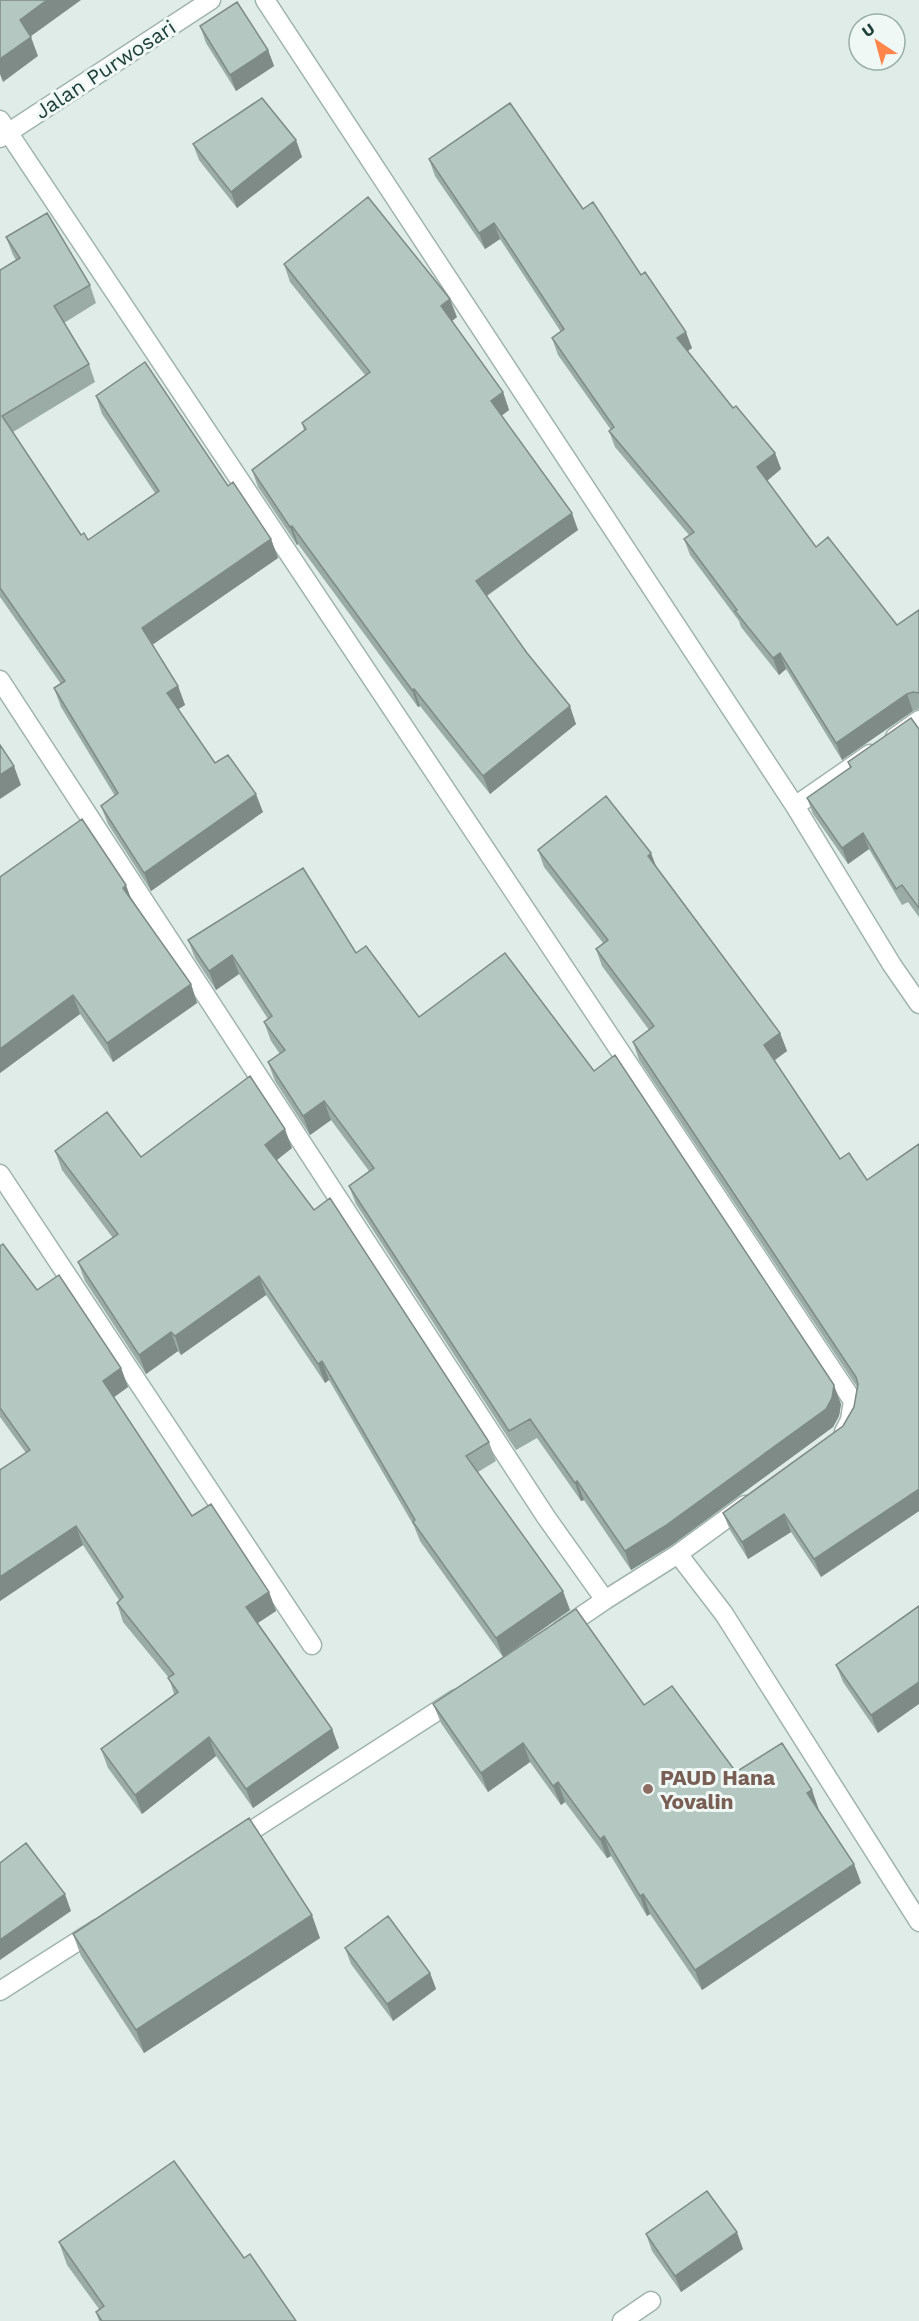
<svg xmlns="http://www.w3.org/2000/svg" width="919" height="2321" font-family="'Work Sans',sans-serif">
<rect width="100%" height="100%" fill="#dfece7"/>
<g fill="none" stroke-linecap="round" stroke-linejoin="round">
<defs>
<path id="lane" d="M 622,2321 L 651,2301"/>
<path id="street" d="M 265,0 L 795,806 L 892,965 L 919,1004
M 0,120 L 853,1401 L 850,1420 L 844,1432
M 0,138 L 211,0
M 0,680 L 546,1517 L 605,1600 L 678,1554 L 745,1505
M 895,737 L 919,720
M 795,806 L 870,754
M 0,1174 L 312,1645
M 678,1554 L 724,1614 L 919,1922
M 561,1630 L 605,1600
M 237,1840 L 456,1699
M 0,1991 L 97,1929"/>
</defs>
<!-- lane casing -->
<use href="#lane" stroke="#a1b4af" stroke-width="21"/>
<!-- street casing -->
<use href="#street" stroke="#a1b4af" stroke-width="21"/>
<!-- lane -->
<use href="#lane" stroke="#fff" stroke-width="18"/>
<!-- street -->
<use href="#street" stroke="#fff" stroke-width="18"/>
</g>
<!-- wall -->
<path fill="#9baba6" d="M 200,26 L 268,50 L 274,66 L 236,91 L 206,43 Z
M 296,140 L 302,157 L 237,208 L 199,160 L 193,144 Z
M 429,159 L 583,209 L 641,275 L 692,348 L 688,351 L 733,408 L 775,453 L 781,469 L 767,481 L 816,547 L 897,625 L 919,610 L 919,709 L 913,711 L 842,760 L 786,669 L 779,675 L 741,627 L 739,621 L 690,555 L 684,539 L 689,535 L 615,447 L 609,431 L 611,430 L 558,355 L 552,338 L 561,332 L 500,239 L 485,249 L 435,176 Z
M 6,237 L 90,285 L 96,303 L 64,323 L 89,364 L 95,382 L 13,432 L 81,535 L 88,540 L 155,493 L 102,414 L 96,396 L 228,486 L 271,539 L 278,558 L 152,645 L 178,686 L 185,705 L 178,709 L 215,763 L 263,812 L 151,891 L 108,824 L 101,806 L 115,796 L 61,707 L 54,688 L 61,684 L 0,597 L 0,270 L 16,260 L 13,255 Z
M 284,264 L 457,317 L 452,321 L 503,392 L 509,410 L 501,416 L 578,530 L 487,596 L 576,724 L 490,794 L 420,706 L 418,707 L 298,544 L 297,545 L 258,487 L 252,470 L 304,430 L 302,423 L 365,375 L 290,282 Z
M 919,729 L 919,917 L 908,902 L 902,905 L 869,849 L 848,864 L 813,814 L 807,798 L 850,768 L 848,762 Z
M 538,850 L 656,866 L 780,1033 L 787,1051 L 774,1060 L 840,1159 L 867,1180 L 919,1144 L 919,1511 L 821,1577 L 791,1532 L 748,1559 L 730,1530 L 723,1513 L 843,1426 L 854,1407 L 857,1387 L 639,1060 L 633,1042 L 649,1030 L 602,966 L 596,949 L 603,943 L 544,867 Z
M 0,877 L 131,900 L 191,984 L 197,1003 L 113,1062 L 80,1014 L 0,1073 Z
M 188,940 L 356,953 L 419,1017 L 841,1404 L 839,1416 L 833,1427 L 672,1545 L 631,1570 L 584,1500 L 581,1501 L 537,1438 L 516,1450 L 356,1204 L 349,1186 L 369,1171 L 331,1120 L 310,1135 L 275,1081 L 268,1062 L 280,1054 L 271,1041 L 264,1022 L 268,1019 L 239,974 L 216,990 L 195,958 Z
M 292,1148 L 276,1160 L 489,1442 L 496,1461 L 478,1472 L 570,1610 L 503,1657 L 420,1541 L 414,1526 L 329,1380 L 325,1383 L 266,1295 L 181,1355 L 178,1351 L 146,1374 L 85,1281 L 78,1262 L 113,1238 L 62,1170 L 55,1151 L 141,1157 Z
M 0,1246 L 37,1290 L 121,1368 L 128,1387 L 114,1397 L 192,1516 L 269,1592 L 276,1611 L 258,1623 L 332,1729 L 339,1748 L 253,1808 L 216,1756 L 142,1814 L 108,1768 L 101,1749 L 174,1694 L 169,1678 L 123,1622 L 117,1603 L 119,1600 L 83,1545 L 0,1601 L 0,1470 L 26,1453 L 0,1417 Z
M 919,1606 L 878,1733 L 843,1682 L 836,1665 Z
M 433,1704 L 644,1705 L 736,1772 L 819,1810 L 854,1864 L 861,1883 L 702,1990 L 650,1914 L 647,1916 L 611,1856 L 607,1858 L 565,1802 L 561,1805 L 530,1762 L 488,1792 L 441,1723 Z
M 73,1934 L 320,1938 L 144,2053 L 81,1956 Z
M 345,1948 L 430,1973 L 436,1989 L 393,2021 L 351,1964 Z
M 646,2234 L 743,2249 L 681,2292 L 652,2251 Z
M 59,2242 L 244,2258 L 296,2321 L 99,2321 L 96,2312 L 99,2309 L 67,2265 Z"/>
<!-- shaded-wall -->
<path fill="#7e8b87" d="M 47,0 L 81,0 L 27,39 L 20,20 Z
M 31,37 L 38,56 L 3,82 L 0,74 L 0,59 Z
M 268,50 L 274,66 L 236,91 L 230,75 Z
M 296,140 L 302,157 L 237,208 L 231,192 Z
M 494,223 L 500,239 L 485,249 L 479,233 Z
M 450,299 L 457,317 L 448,324 L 441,306 Z
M 686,332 L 692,348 L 683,354 L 677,338 Z
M 503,392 L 509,410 L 497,419 L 491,401 Z
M 775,453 L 781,469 L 763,484 L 757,467 Z
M 572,513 L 578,530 L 483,598 L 476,581 Z
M 292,526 L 298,544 L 297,545 L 290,527 Z
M 271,539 L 278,558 L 149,647 L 142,628 Z
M 780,653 L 786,669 L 779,675 L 773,658 Z
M 178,686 L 185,705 L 174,712 L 167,693 Z
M 414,689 L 420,706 L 418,707 L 412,690 Z
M 907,694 L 913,711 L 842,760 L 836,743 Z
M 570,706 L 576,724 L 490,794 L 483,776 Z
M 14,766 L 21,785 L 0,799 L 0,775 Z
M 256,794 L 263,812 L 151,891 L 144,873 Z
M 863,833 L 869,849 L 848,864 L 842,848 Z
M 651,853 L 658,871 L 648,856 Z
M 126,885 L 133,904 L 123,888 Z
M 232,955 L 239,974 L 216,990 L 209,971 Z
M 191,984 L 197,1003 L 113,1062 L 107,1043 Z
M 73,995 L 80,1014 L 0,1073 L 0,1049 Z
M 780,1033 L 787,1051 L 771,1063 L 764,1045 Z
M 324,1101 L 331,1120 L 310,1135 L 303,1116 Z
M 285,1129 L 292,1148 L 272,1164 L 265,1145 Z
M 259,1276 L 266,1295 L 181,1355 L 175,1336 Z
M 171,1332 L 178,1351 L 146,1374 L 139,1355 Z
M 322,1361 L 329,1380 L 325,1383 L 318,1364 Z
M 121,1368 L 128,1387 L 110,1400 L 103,1381 Z
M 834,1385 L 841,1404 L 839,1416 L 833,1427 L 672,1545 L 631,1570 L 625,1551 Z
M 577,1481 L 584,1500 L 581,1501 L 575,1483 Z
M 919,1489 L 919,1511 L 821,1577 L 814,1559 Z
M 784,1514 L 791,1532 L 748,1559 L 742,1542 Z
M 76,1526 L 83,1545 L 0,1601 L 0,1577 Z
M 563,1591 L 570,1610 L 503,1657 L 496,1638 Z
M 269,1592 L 276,1611 L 253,1626 L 246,1607 Z
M 919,1682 L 919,1704 L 878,1733 L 871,1715 Z
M 332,1729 L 339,1748 L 253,1808 L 246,1789 Z
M 209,1737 L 216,1756 L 142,1814 L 135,1795 Z
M 523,1743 L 530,1762 L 488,1792 L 481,1773 Z
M 558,1782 L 565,1802 L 561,1805 L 553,1786 Z
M 812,1790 L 819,1810 L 814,1813 L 807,1793 Z
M 604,1836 L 611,1856 L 607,1858 L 600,1839 Z
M 854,1864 L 861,1883 L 702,1990 L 695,1970 Z
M 65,1894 L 71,1911 L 0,1960 L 0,1940 Z
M 643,1894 L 650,1914 L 647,1916 L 640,1896 Z
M 312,1915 L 320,1938 L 144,2053 L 136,2030 Z
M 430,1973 L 436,1989 L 393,2021 L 387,2004 Z
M 737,2232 L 743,2249 L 681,2292 L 675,2276 Z"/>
<!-- building -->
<path fill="#b4c7c1" stroke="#7e8b87" stroke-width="1.5" d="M 0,0 L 47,0 L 20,20 L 31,37 L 0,59 Z
M 237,2 L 268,50 L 230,75 L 200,26 Z
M 262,98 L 296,140 L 231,192 L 193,144 Z
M 510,103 L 583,209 L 593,202 L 641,275 L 645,272 L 686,332 L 677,338 L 733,408 L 736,406 L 775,453 L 757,467 L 816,547 L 828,537 L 897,625 L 919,610 L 919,693 L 913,692 L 907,694 L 836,743 L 780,653 L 773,658 L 735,611 L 737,610 L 684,539 L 694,532 L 609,431 L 614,427 L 552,338 L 564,329 L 494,223 L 479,233 L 429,159 Z
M 368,197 L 450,299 L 441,306 L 503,392 L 491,401 L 572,513 L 476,581 L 527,653 L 570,706 L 483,776 L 414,689 L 412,690 L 292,526 L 290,527 L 252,470 L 306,429 L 302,423 L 370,372 L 284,264 Z
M 47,213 L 90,285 L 54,306 L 89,364 L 2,416 L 81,535 L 84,533 L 88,540 L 159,491 L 96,396 L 145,362 L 228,486 L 233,482 L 271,539 L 142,628 L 178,686 L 167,693 L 215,763 L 228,755 L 256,794 L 144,873 L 101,806 L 118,793 L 54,688 L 65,681 L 0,588 L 0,270 L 20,258 L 6,237 Z
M 911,718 L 919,729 L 919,908 L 902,885 L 896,889 L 863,833 L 842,848 L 807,798 L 851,767 L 848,762 Z
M 0,745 L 14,766 L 0,775 Z
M 606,796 L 651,853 L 648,856 L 780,1033 L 764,1045 L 840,1159 L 849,1153 L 867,1180 L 919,1144 L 919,1489 L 814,1559 L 784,1514 L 742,1542 L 723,1513 L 843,1426 L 854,1407 L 858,1384 L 856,1377 L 633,1042 L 654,1026 L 596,949 L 608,940 L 538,850 Z
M 82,819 L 126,885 L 123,888 L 191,984 L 107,1043 L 73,995 L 0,1049 L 0,877 Z
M 303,868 L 356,953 L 366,946 L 419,1017 L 505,953 L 594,1071 L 615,1055 L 834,1385 L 832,1398 L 826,1409 L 665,1526 L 625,1551 L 577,1481 L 575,1483 L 530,1419 L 509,1431 L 349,1186 L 374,1168 L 324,1101 L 303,1116 L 268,1062 L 285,1050 L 264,1022 L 272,1016 L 232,955 L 209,971 L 188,940 Z
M 250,1076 L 285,1129 L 265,1145 L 314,1210 L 330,1198 L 489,1442 L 466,1456 L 563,1591 L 496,1638 L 413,1522 L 415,1520 L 322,1361 L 318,1364 L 259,1276 L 175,1336 L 171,1332 L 139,1355 L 78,1262 L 118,1234 L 55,1151 L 107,1112 L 141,1157 Z
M 3,1244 L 37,1290 L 59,1275 L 121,1368 L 103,1381 L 192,1516 L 211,1504 L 269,1592 L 246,1607 L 332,1729 L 246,1789 L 209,1737 L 135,1795 L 101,1749 L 178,1692 L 168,1678 L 174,1674 L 117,1603 L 123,1597 L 76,1526 L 0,1577 L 0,1470 L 30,1450 L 0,1408 L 0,1246 Z
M 919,1606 L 919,1682 L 871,1715 L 836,1665 Z
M 576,1609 L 644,1705 L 672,1686 L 736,1772 L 782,1743 L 812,1790 L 807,1793 L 854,1864 L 695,1970 L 643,1894 L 640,1896 L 604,1836 L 600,1839 L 558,1782 L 553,1786 L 523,1743 L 481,1773 L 433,1704 Z
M 249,1818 L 312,1915 L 136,2030 L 73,1934 Z
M 26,1843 L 65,1894 L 0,1940 L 0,1863 Z
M 388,1916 L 430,1973 L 387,2004 L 345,1948 Z
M 174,2161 L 244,2258 L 250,2254 L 296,2321 L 102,2321 L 96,2312 L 104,2306 L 59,2242 Z
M 707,2191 L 737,2232 L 675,2276 L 646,2234 Z"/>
<!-- markers -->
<circle fill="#8d6e63" stroke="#eff8f5" stroke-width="2" cx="648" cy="1789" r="6"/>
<g text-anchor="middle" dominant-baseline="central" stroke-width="6" stroke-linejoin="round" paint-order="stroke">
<!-- street labels -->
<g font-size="21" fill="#1e3e38" stroke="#eff8f5">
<text transform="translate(105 69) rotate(-33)">Jalan Purwosari</text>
</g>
<!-- education labels -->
<g font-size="21" font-weight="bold" fill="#785e54" stroke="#eff8f5" text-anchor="start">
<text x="660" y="1777">PAUD Hana<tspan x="660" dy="24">Yovalin</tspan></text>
</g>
</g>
<!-- north arrow -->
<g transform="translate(877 42) rotate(324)"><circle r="28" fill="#eff8f5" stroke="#9baea9" stroke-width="1.5"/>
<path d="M0-4.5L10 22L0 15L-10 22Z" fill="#ff864a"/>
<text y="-9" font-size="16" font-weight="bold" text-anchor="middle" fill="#1e3e38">U</text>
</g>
</svg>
